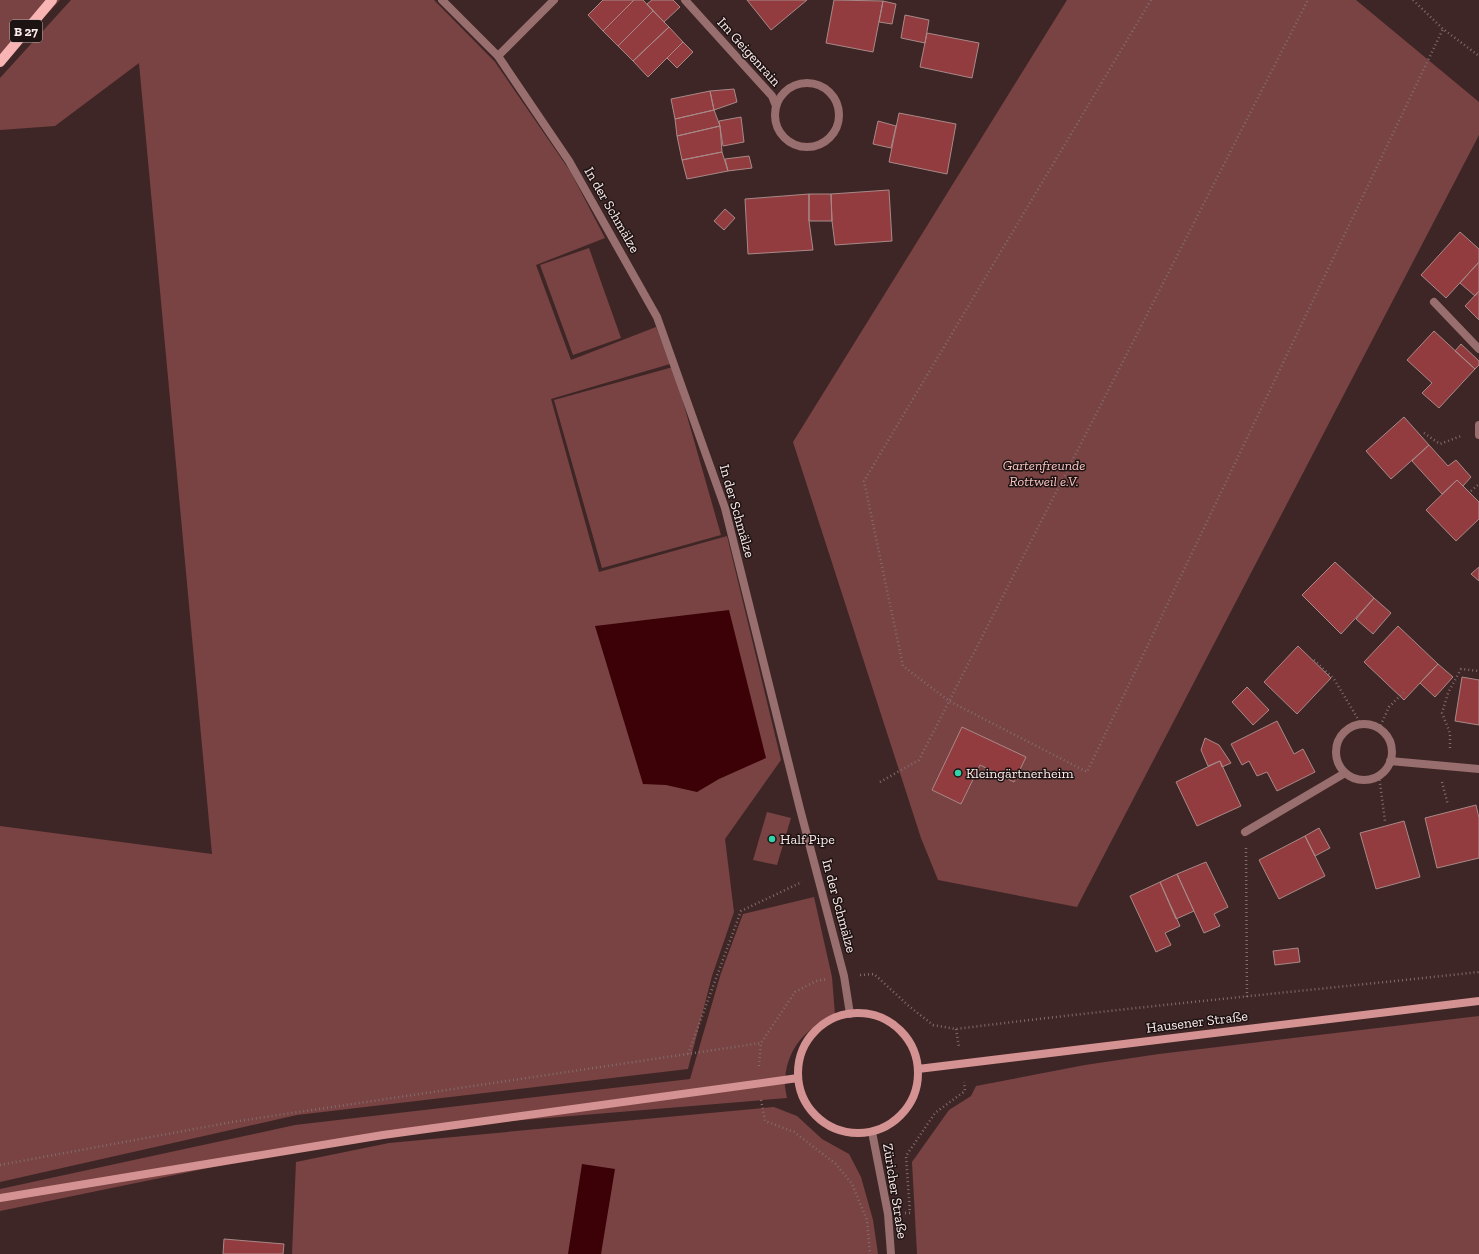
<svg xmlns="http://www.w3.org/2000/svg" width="1479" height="1254" font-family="'Zilla Slab',serif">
<rect width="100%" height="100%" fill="#3f2626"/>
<!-- green -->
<path fill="#794343" d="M 0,0 L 60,0 L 0,65 Z
M 71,0 L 434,0 L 495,62 L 570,171 L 605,238 L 536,265 L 571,360 L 656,327 L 670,364 L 551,399 L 599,572 L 727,536 L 781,760 L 725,839 L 734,912 L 712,976 L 688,1069 L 297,1115 L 0,1182 L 0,826 L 212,854 L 139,63 L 55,126 L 0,130 L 0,78 Z
M 1067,0 L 1356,0 L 1479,102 L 1479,135 L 1077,907 L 938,880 L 921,838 L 793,442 Z
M 589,248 L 621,338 L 573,355 L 540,265 Z
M 673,367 L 721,535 L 602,568 L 554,400 Z
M 767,812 L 791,818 L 777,865 L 753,860 Z
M 814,897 L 832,977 L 835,1015 C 807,1028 788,1046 785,1079 C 784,1084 786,1092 787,1098 L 389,1131 L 0,1211 L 0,1189 L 295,1125 L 690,1079 L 721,973 L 743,914 Z
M 1479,1016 L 1479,1254 L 917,1254 L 912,1162 L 949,1110 L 971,1096 L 976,1086 L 1085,1065 L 1159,1054 Z
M 774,1107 L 797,1116 L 822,1139 L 849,1154 L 861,1177 L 873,1220 L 878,1254 L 292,1254 L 296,1162 L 389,1143 Z"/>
<!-- water -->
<path fill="#3c0007" d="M 729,610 L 766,758 L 719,779 L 697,792 L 666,785 L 643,784 L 595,626 Z
M 582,1164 L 615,1169 L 601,1254 L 568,1254 Z"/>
<!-- building -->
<path fill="#923c3f" stroke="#a88988" d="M 603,0 L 634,0 L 603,31 L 588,15 Z
M 634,0 L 643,0 L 653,11 L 618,46 L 603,31 Z
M 652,0 L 673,0 L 680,7 L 664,22 L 647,4 Z
M 747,0 L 807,0 L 771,30 Z
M 834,0 L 883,1 L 873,52 L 826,43 Z
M 883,1 L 896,4 L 892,24 L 879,22 Z
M 653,11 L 669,27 L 633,61 L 618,46 Z
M 905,15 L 929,20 L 925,43 L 901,38 Z
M 669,27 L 683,42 L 648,77 L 633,61 Z
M 927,33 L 979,43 L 972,78 L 920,67 Z
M 683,42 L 693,52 L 677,68 L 667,58 Z
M 734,89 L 737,102 L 714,110 L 710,91 Z
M 710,91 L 714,110 L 675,119 L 671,99 Z
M 714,110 L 720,126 L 677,136 L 675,119 Z
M 899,113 L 956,124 L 947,174 L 889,162 Z
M 741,117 L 744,142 L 723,146 L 719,121 Z
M 878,121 L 896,126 L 891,148 L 873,144 Z
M 720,126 L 722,152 L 682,160 L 677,136 Z
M 722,152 L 728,171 L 687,179 L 682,160 Z
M 749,156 L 752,168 L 728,171 L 725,159 Z
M 889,190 L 892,241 L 835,245 L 832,221 L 831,194 Z
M 809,194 L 809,221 L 813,250 L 748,254 L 745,199 Z
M 809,194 L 831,194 L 832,221 L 809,221 Z
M 725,209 L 735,218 L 724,230 L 714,221 Z
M 1460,232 L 1479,249 L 1479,262 L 1446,298 L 1421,275 Z
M 1479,262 L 1479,291 L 1475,296 L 1460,283 Z
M 1479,291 L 1479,320 L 1465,306 Z
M 1434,331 L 1475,369 L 1439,408 L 1422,393 L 1432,383 L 1407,360 Z
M 1461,344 L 1479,361 L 1479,365 L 1475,369 L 1455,351 Z
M 1404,417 L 1429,445 L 1391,479 L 1366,451 Z
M 1429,445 L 1448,466 L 1456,460 L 1471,477 L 1463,486 L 1457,480 L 1442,494 L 1412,461 Z
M 1457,480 L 1479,502 L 1479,519 L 1456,541 L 1426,510 Z
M 1335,562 L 1374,598 L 1341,634 L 1302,595 Z
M 1479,567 L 1479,581 L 1471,574 Z
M 1374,598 L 1391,613 L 1373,634 L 1356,619 Z
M 1398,626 L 1438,664 L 1404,700 L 1364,662 Z
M 1298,646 L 1331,678 L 1297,714 L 1264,682 Z
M 1438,664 L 1453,677 L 1435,697 L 1420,683 Z
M 1462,677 L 1479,680 L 1479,725 L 1455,721 Z
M 1247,687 L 1269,710 L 1253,725 L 1232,702 Z
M 1277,721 L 1294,754 L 1303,749 L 1315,772 L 1277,791 L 1267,772 L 1257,776 L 1249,761 L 1242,765 L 1231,744 Z
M 962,727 L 1026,757 L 1014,782 L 980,765 L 961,804 L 932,790 Z
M 1205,738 L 1219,745 L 1231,763 L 1222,767 L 1220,761 L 1208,766 L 1201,750 Z
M 1220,761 L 1241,806 L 1197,826 L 1176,782 Z
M 1476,805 L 1479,818 L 1479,858 L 1437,868 L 1425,818 Z
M 1404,821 L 1420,877 L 1376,889 L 1360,833 Z
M 1319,828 L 1330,848 L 1315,856 L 1305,836 Z
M 1305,836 L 1325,876 L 1279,899 L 1259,860 Z
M 1206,862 L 1228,907 L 1214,914 L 1220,926 L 1204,933 L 1177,874 Z
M 1177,874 L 1194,911 L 1176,919 L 1160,882 Z
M 1160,882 L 1180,926 L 1165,933 L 1171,945 L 1156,952 L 1130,896 Z
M 1298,948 L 1300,962 L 1275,965 L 1273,951 Z
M 224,1239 L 284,1244 L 283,1254 L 223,1254 Z"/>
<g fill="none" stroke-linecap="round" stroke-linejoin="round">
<!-- path -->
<path stroke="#826c6c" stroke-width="2.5" stroke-dasharray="1 3" stroke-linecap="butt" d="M 1151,0 L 864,481 L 903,666 L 949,701 L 1087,772 L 1443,29
M 1413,0 L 1443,29 L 1479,56
M 1424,433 L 1440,444 L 1461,436
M 1471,491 L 1479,484
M 1314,660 L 1334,679 L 1361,724
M 1379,729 L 1389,707 L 1404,692
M 1450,748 L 1450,733 L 1442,713 L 1448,693 L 1461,669 L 1479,671
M 1379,776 L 1385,821
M 880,782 L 919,760 L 1308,0
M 1442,782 L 1448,805
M 1246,848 L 1247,998
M 860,975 L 874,974 L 910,1007 L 933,1025 L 956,1029 C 1130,1007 1305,991 1479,972
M 956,1029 L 959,1047
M 688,1054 L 741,911 L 802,882
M 759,1066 L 761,1043
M 761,1100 L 765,1121 L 794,1132 L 836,1164 L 852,1184 L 867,1220 L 870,1254
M 0,1165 L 232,1122 L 761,1043 L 795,992 L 816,981 L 828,979
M 905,1213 L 910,1213 L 906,1156 L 935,1113 L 965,1091 L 964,1082"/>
<!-- street -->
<path stroke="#986f6e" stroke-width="8" d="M 442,0 L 498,56 L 569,161 L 657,317 L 725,508 L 800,809 L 844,976 L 850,1014
M 685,0 L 772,96 L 776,106
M 498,56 L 554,0
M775 115a32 32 0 1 1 64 0a32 32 0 1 1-64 0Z
M 1434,302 L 1479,349
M 1479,425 L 1479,435
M1336 752a28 28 0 1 1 56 0a28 28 0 1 1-56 0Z
M 1390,761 L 1479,769
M 1245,832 L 1345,773
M 872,1132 L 888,1214 L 891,1254"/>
<!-- secondary -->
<path stroke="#d49392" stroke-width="8" d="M798 1073a60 60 0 1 1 120 0a60 60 0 1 1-120 0Z
M 918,1069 L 1479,1001
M 0,1198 L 383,1135 L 798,1078"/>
<!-- primary -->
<path stroke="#f8b5b3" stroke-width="10" d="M 0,62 L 52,0"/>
</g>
<!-- markers -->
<g fill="#2fd4aa" stroke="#1e1313" stroke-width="1.5">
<circle cx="958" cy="773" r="4"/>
<circle cx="772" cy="839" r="4"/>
</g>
<g text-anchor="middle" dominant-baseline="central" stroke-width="3" stroke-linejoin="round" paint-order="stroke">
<!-- shield labels -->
<rect fill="#1e1313" stroke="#baaaaa" stroke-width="1" x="10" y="20" width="32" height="22" rx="3"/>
<g font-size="13" font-weight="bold" fill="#fdebeb">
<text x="26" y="31">B 27</text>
</g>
<!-- street labels -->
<g font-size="14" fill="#fdebeb" stroke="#1e1313">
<text transform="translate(749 52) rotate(48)">Im Geigenrain</text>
<text transform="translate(612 210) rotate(60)">In der Schmälze</text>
<text transform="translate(737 511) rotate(74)">In der Schmälze</text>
<text transform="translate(839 906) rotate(75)">In der Schmälze</text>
<text transform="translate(1197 1022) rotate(-7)">Hausener Straße</text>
<text transform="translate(895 1191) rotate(81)">Züricher Straße</text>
</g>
<!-- park labels -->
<g font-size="14" font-style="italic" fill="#f8c5c3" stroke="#1e1313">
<text x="1044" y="465">Gartenfreunde<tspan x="1044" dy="16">Rottweil e.V.</tspan></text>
</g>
<!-- poi labels -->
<g font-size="14" fill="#fdebeb" stroke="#1e1313" text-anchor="start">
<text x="966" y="773">Kleingärtnerheim</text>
<text x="780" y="839">Half Pipe</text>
</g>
</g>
</svg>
